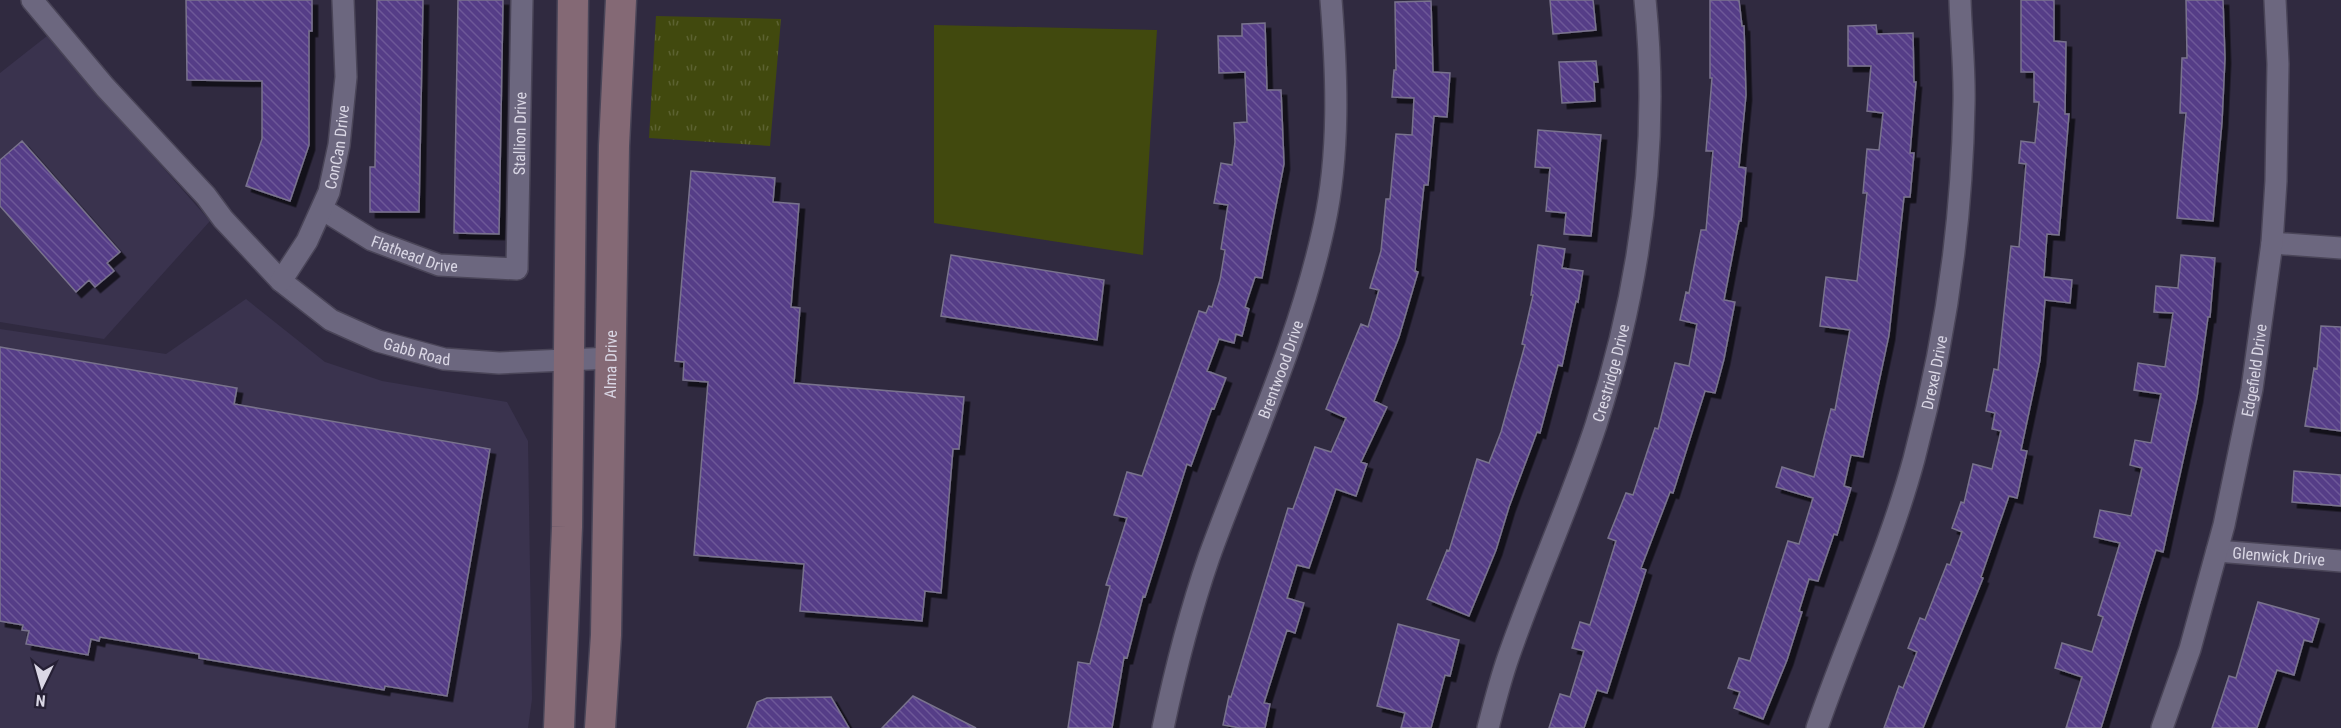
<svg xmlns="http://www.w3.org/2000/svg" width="2341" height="728" font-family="'Roboto Condensed',sans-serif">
<defs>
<pattern id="grass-tufts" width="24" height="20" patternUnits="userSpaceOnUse" patternTransform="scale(1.5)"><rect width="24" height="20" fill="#41490e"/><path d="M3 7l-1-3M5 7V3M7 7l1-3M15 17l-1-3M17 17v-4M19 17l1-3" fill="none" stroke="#5c6231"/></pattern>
<pattern id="building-back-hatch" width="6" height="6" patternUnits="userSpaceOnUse" patternTransform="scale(1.5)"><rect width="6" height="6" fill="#553d87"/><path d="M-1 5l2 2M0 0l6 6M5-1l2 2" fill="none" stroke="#6d5898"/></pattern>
<filter id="shadow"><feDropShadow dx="5.5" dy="5.5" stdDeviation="0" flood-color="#0009"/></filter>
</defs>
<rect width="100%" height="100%" fill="#302a40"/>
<!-- built -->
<path fill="#3a334e" d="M 47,36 L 210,221 L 104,339 L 0,322 L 0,73 Z
M 246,299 L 325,362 L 382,381 L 507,402 L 528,441 L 532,699 L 528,728 L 0,728 L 0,329 L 166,354 Z"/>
<!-- grass -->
<path fill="url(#grass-tufts)" d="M 656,16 L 781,19 L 770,146 L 649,138 Z"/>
<!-- pitch -->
<path fill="#41490e" d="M 934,25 L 1157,30 L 1143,255 L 934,223 Z"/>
<!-- building -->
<path fill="url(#building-back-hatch)" stroke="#79738d" stroke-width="1.5" filter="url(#shadow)" d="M 186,0 L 312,0 L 312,31 L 309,31 L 309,145 L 290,201 L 246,186 L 262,139 L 262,81 L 187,80 Z
M 377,0 L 423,0 L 419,212 L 370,212 L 370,167 L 375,167 Z
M 458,0 L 503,0 L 499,234 L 454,233 Z
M 1550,0 L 1593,0 L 1596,30 L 1553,34 Z
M 1710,0 L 1739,0 L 1742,26 L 1744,26 L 1746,95 L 1739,167 L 1746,168 L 1741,221 L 1739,221 L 1724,300 L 1735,302 L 1724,359 L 1715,393 L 1705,391 L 1673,493 L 1670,492 L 1641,568 L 1646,570 L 1607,693 L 1597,690 L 1584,728 L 1549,728 L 1560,694 L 1570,697 L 1584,651 L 1572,648 L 1580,622 L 1590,625 L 1616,541 L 1608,538 L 1626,493 L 1633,495 L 1655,428 L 1658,429 L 1675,363 L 1689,366 L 1697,324 L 1680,320 L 1686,292 L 1689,293 L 1701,230 L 1706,230 L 1713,151 L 1706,151 L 1712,78 L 1710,78 Z
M 2021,0 L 2054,0 L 2054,41 L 2066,42 L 2065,114 L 2069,114 L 2059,235 L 2047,234 L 2044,277 L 2072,280 L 2070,303 L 2045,300 L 2040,360 L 2021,450 L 2027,451 L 2017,498 L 2009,496 L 1981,577 L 1983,578 L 1923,728 L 1884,728 L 1899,686 L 1903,688 L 1917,652 L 1908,648 L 1920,618 L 1925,620 L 1947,564 L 1950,565 L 1962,532 L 1952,528 L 1961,502 L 1964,503 L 1973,464 L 1992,469 L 2001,431 L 1992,429 L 1995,413 L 1986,411 L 1994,369 L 1998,370 L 2011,246 L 2019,247 L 2026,164 L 2019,163 L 2021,141 L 2035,143 L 2039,102 L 2034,102 L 2034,72 L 2021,72 Z
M 2186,0 L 2223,0 L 2225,58 L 2222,122 L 2213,221 L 2177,218 L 2186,113 L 2180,113 L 2182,58 L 2187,58 Z
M 1431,1 L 1433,72 L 1450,73 L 1447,117 L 1434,116 L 1428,185 L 1424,185 L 1415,271 L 1418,272 L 1399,337 L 1374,401 L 1387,407 L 1361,462 L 1367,464 L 1356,496 L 1336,489 L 1309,568 L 1297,565 L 1287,598 L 1304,603 L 1295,633 L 1287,630 L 1264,703 L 1270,704 L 1265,728 L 1240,728 L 1223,725 L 1229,696 L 1231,697 L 1288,508 L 1293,509 L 1315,447 L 1331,452 L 1346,418 L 1326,409 L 1361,324 L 1368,327 L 1379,290 L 1370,288 L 1381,251 L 1386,199 L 1390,199 L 1396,134 L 1412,135 L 1414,98 L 1392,97 L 1394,70 L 1396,70 L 1395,2 Z
M 1265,23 L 1267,90 L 1281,90 L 1284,164 L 1262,278 L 1255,277 L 1245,307 L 1249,309 L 1242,336 L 1236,334 L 1234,343 L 1219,339 L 1207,371 L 1226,378 L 1214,409 L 1212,408 L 1191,466 L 1187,464 L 1145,597 L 1143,596 L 1127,658 L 1124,657 L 1112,728 L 1068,728 L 1078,662 L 1090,664 L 1110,586 L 1106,585 L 1127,518 L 1114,515 L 1127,472 L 1142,476 L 1199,311 L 1206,313 L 1209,306 L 1212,307 L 1220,280 L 1225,250 L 1221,249 L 1228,205 L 1214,203 L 1221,163 L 1232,165 L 1235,142 L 1234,123 L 1247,122 L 1245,72 L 1219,73 L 1218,36 L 1242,36 L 1242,24 Z
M 1876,25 L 1877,34 L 1913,33 L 1914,82 L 1916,82 L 1910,153 L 1914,153 L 1910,197 L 1904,197 L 1889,335 L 1863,457 L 1851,455 L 1844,486 L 1851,488 L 1837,535 L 1834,534 L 1818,581 L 1809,579 L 1799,611 L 1802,612 L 1787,660 L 1763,719 L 1734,708 L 1740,692 L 1728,688 L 1739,658 L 1750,661 L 1788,541 L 1799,544 L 1813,498 L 1776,487 L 1782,467 L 1814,477 L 1831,409 L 1835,410 L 1850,330 L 1820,326 L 1826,277 L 1857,281 L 1867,193 L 1863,193 L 1867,149 L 1879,150 L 1883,113 L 1867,111 L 1871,66 L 1848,66 L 1848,26 Z
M 1596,61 L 1598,82 L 1594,82 L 1595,101 L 1562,103 L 1559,62 Z
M 1538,130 L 1601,135 L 1591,236 L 1564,234 L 1566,213 L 1546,211 L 1550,168 L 1535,167 Z
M 22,141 L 120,252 L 107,263 L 114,271 L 95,287 L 89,280 L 76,292 L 0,206 L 0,160 Z
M 691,171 L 775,178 L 773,202 L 799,204 L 791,307 L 800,308 L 794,383 L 964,397 L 959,449 L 953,449 L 941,593 L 925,591 L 922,621 L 800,611 L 804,564 L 694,555 L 708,382 L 683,380 L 684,362 L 675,361 Z
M 1538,245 L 1565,249 L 1562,268 L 1583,271 L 1578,302 L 1576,301 L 1562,366 L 1558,365 L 1540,433 L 1537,432 L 1509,507 L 1496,550 L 1469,616 L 1427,599 L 1447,550 L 1449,551 L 1477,459 L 1489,463 L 1501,432 L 1525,345 L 1522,344 L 1533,295 L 1531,295 Z
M 951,255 L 1104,280 L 1097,340 L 941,316 Z
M 2181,255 L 2215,258 L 2210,317 L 2208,317 L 2197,397 L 2163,552 L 2156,550 L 2101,728 L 2066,728 L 2082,677 L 2055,668 L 2062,643 L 2092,652 L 2103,617 L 2098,615 L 2120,543 L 2094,537 L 2100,510 L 2131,516 L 2142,468 L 2130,465 L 2135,440 L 2151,443 L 2161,394 L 2134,390 L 2138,363 L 2165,367 L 2173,313 L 2154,312 L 2156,286 L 2178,288 Z
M 2321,326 L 2341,327 L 2341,431 L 2305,426 L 2314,368 L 2317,369 Z
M 0,347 L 237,388 L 234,404 L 490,449 L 447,696 L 385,686 L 384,690 L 199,658 L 199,654 L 100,637 L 99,641 L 91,639 L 88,655 L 26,644 L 29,631 L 22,630 L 23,625 L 0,621 Z
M 2294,471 L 2341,475 L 2341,506 L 2292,502 Z
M 2258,602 L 2319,619 L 2312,642 L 2304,640 L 2294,675 L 2277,670 L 2257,728 L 2212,728 L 2229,676 L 2236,678 Z
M 1398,624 L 1459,640 L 1450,676 L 1445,675 L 1431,728 L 1401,728 L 1405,713 L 1377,706 Z
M 913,696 L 976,728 L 882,728 Z
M 831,697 L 849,728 L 747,728 L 757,702 L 767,698 Z"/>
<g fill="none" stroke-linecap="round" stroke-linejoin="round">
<defs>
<g id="street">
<path id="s1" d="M 32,0 L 105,87 L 206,196 L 223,219 L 281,281 L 331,320 L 378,341 L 444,359 L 499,363 L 612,358"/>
<path id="s2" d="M 322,209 L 372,240 L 439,265 L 517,269 L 522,0"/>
<path d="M 2272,243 L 2341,248"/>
<path id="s3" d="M 281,281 L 307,241 L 329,192 L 339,145 L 346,77 L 343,0"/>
<path id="s4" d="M 2217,551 L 2341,561"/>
<path id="s5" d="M 1163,728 C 1175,671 1190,612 1209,557 C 1249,447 1299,341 1324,226 C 1340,153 1337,75 1331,0"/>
<path id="s6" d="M 1488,728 C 1494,705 1500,681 1508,658 C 1535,580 1570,504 1596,425 C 1640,288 1660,144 1645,0"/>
<path id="s7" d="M 1817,728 C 1848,638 1889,551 1914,459 C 1945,343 1962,224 1964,104 C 1965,70 1961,35 1960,0"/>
<path id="s8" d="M 2162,728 L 2190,649 L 2224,525 L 2252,389 L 2272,243 L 2276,181 L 2278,64 L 2275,0"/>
</g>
<g id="secondary">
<path d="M 559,728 L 567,527 L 573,0"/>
<path id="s9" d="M 600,728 L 606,635 L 614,146 L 621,0"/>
</g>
</defs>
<!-- street casing -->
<use href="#street" stroke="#4a4558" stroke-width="24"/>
<!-- secondary casing -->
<use href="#secondary" stroke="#4a4558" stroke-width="33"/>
<!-- street -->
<use href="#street" stroke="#6c677f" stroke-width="21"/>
<!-- secondary -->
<use href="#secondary" stroke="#846975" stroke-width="30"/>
</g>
<g text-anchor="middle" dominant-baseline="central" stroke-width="6" stroke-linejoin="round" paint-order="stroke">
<!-- street labels -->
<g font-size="16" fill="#dad7e5" stroke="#262035">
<text stroke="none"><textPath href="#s2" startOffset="344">Stallion Drive</textPath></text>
<text stroke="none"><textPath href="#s3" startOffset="147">ConCan Drive</textPath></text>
<text stroke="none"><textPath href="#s2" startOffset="104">Flathead Drive</textPath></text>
<text stroke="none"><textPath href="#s1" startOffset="531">Gabb Road</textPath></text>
<text stroke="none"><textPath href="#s9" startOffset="364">Alma Drive</textPath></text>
<text stroke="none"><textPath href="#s8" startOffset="370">Edgefield Drive</textPath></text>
<text stroke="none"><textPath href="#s5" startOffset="378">Brentwood Drive</textPath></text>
<text stroke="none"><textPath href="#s6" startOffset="376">Crestridge Drive</textPath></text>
<text stroke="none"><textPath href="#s7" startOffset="375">Drexel Drive</textPath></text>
<text stroke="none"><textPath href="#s4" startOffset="62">Glenwick Drive</textPath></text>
</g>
</g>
<!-- north arrow -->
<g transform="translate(42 686) rotate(185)" stroke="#262035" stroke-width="4.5" paint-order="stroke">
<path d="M0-4.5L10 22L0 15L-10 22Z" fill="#dad7e5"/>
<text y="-9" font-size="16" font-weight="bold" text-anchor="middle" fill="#dad7e5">N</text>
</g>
</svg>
